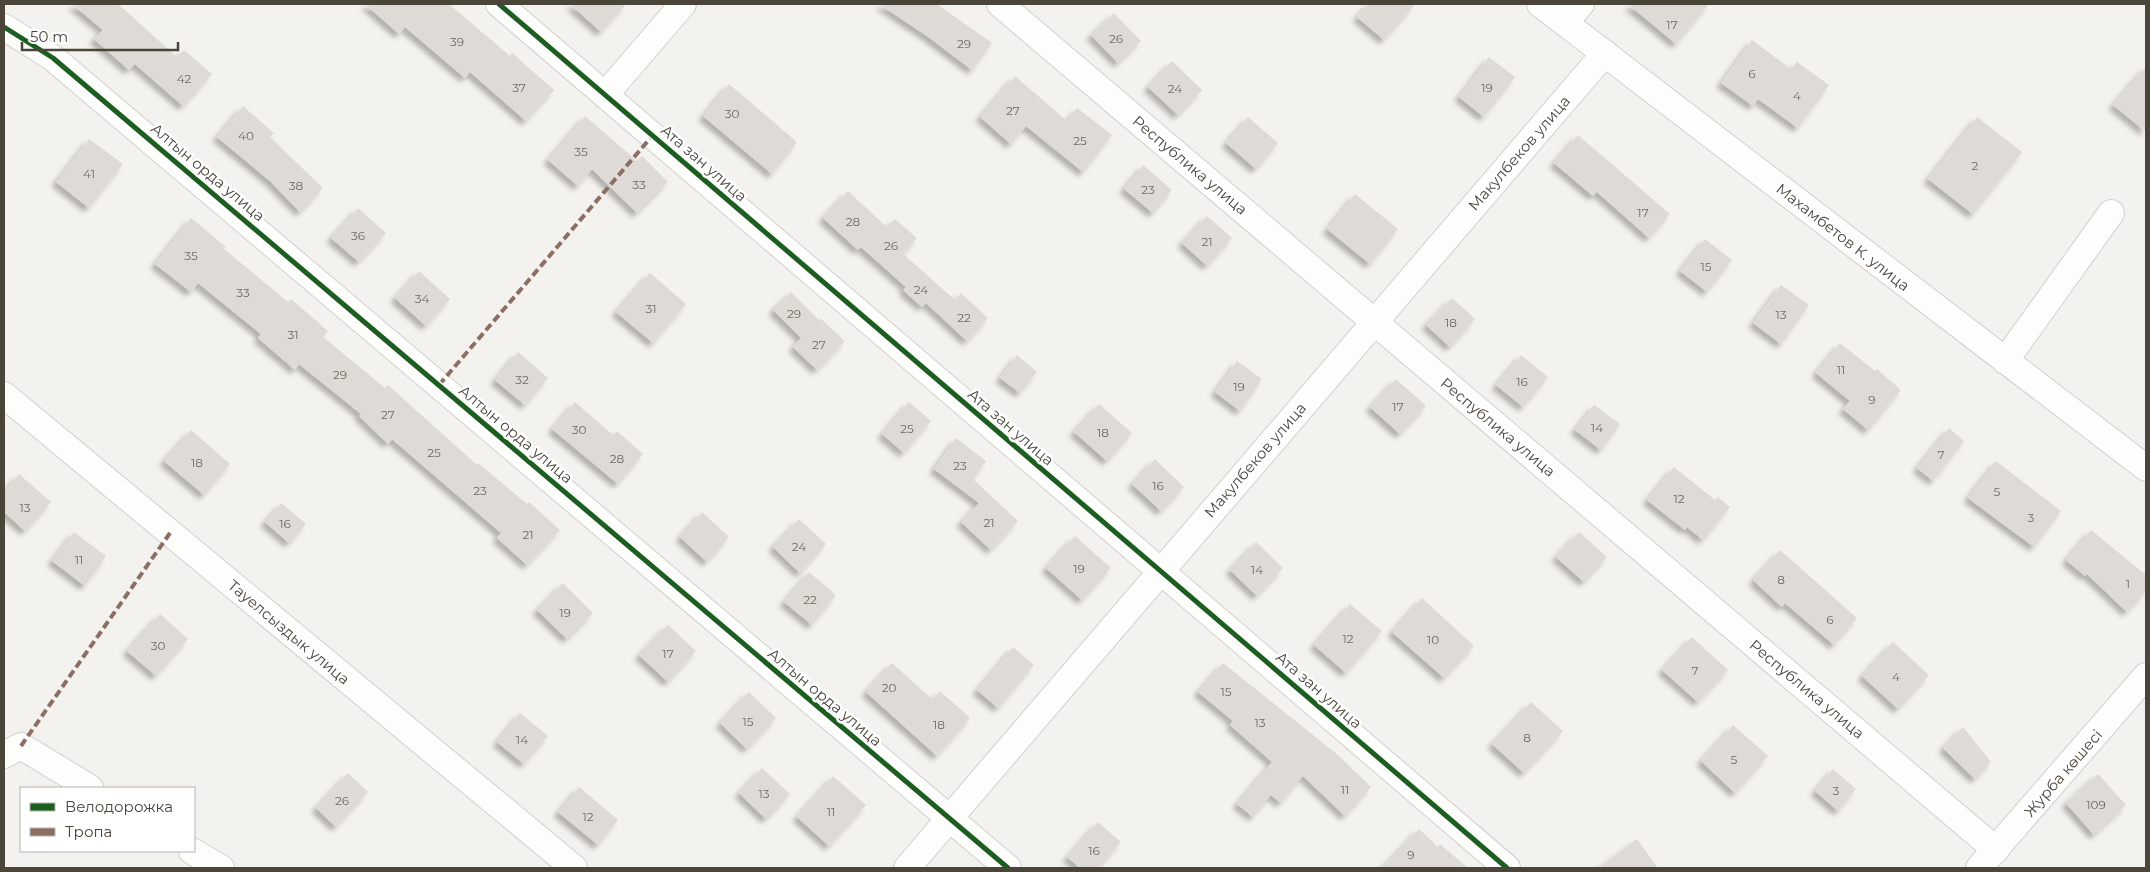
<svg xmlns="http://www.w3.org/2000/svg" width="2150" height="872" font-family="Montserrat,sans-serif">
<defs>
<filter id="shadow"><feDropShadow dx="-4.5" dy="4.5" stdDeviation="2.5" flood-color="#0004"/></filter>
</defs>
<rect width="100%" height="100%" fill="#f4f2ee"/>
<!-- building -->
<path fill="#dedbd6" filter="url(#shadow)" d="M 72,4 L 118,4 L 177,57 L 184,50 L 212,74 L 183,106 L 135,64 L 129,70 L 94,39 L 103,30 Z
M 365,4 L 449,4 L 510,56 L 512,53 L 554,90 L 526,121 L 470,72 L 465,78 L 405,27 L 399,34 Z
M 570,4 L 626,4 L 601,32 Z
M 879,4 L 937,4 L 992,43 L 972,70 L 927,36 Z
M 1368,4 L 1415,4 L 1384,40 L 1357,17 Z
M 1628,4 L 1709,4 L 1676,44 Z
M 1114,13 L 1141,41 L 1118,63 L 1091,35 Z
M 1752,40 L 1791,69 L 1797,62 L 1829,85 L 1798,128 L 1758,99 L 1753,106 L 1721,83 Z
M 1489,57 L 1515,77 L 1484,117 L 1459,97 Z
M 1172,61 L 1202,90 L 1178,115 L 1148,87 Z
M 2146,66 L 2146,132 L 2113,105 Z
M 1015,76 L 1067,121 L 1077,108 L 1112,135 L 1083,172 L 1026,126 L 1011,144 L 980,117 Z
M 729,84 L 797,142 L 772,174 L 703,116 Z
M 243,106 L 274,133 L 270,137 L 323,188 L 300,212 L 270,181 L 217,137 Z
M 585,116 L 637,161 L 642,156 L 668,182 L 637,213 L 592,169 L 578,186 L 548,160 Z
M 1248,117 L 1278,143 L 1256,169 L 1226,143 Z
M 1977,117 L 2022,152 L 1973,214 L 1928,179 Z
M 1578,135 L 1670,214 L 1649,238 L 1597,192 L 1593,196 L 1554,163 Z
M 89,139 L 123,164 L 89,208 L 56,182 Z
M 1143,165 L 1172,190 L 1153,213 L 1124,189 Z
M 848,191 L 887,227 L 895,219 L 917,238 L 903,254 L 955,300 L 961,293 L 988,318 L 967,341 L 926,303 L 922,307 L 903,290 L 906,287 L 861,247 L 858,250 L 823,218 Z
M 1355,194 L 1398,229 L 1370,264 L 1327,229 Z
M 358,208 L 386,233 L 359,262 L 331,238 Z
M 1207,216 L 1232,238 L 1207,266 L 1182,243 Z
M 191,218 L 226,247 L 224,249 L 288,302 L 291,299 L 328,331 L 323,337 L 385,388 L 388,385 L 477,465 L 478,463 L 527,504 L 529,502 L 560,530 L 527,565 L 497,538 L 501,533 L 392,439 L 388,444 L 359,416 L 361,414 L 299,364 L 295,370 L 258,338 L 261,334 L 198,283 L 191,292 L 155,264 Z
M 1705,239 L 1732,260 L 1707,292 L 1680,271 Z
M 419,271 L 450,299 L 426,326 L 395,298 Z
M 650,273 L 686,304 L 653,343 L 616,312 Z
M 1781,285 L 1809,305 L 1781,344 L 1753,323 Z
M 791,292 L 819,320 L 820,318 L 845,341 L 817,370 L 793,347 L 801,338 L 773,310 Z
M 1452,298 L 1475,319 L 1450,347 L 1426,325 Z
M 1840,343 L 1875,371 L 1877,369 L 1901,390 L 1868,430 L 1843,409 L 1850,401 L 1816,373 Z
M 518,352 L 548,378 L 525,405 L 495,380 Z
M 1017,355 L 1037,372 L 1020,393 L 1000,378 Z
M 1521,355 L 1548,377 L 1523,407 L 1496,385 Z
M 1237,361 L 1262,379 L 1240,411 L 1215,392 Z
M 1396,379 L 1426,406 L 1400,434 L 1370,407 Z
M 575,402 L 613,435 L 617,431 L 643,454 L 618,484 L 552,429 Z
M 909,402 L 931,421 L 904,453 L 882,434 Z
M 1099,404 L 1132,433 L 1107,461 L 1074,432 Z
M 1594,405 L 1620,424 L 1601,450 L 1575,430 Z
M 1949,428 L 1964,441 L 1933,481 L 1917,468 Z
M 191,430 L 230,464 L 204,495 L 164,461 Z
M 956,438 L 986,461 L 973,479 L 1018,521 L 991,550 L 961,522 L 979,503 L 934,469 Z
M 1155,459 L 1184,487 L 1161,511 L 1132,484 Z
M 1996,461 L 2061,511 L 2034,547 L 1968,498 Z
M 1674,467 L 1715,500 L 1718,497 L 1730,507 L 1703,540 L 1687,527 L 1685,530 L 1647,500 Z
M 19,474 L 51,502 L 25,531 L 4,512 L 4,491 Z
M 281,503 L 306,524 L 289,543 L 265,522 Z
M 702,512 L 729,537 L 707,562 L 680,537 Z
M 799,519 L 826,544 L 800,573 L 773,547 Z
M 2091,530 L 2146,575 L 2146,591 L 2127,612 L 2087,574 L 2085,576 L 2066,560 Z
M 74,532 L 106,556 L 85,586 L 52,561 Z
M 1579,532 L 1607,557 L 1584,582 L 1556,557 Z
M 1075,536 L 1111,568 L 1082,600 L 1046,568 Z
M 1256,542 L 1283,568 L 1257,596 L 1230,570 Z
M 1780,550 L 1857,618 L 1834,645 L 1785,603 L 1782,607 L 1753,580 Z
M 809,572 L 836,595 L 812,625 L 784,602 Z
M 563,583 L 593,613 L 567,639 L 537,610 Z
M 1422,598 L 1474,646 L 1444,678 L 1392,632 Z
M 1350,604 L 1382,631 L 1346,673 L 1314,645 Z
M 160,614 L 188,639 L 156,676 L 127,651 Z
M 668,625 L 696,651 L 668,682 L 639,655 Z
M 1692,637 L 1728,670 L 1698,702 L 1662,670 Z
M 1893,642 L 1929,675 L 1898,709 L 1862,676 Z
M 1013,647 L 1034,665 L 998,708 L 977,690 Z
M 892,663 L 933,700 L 940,691 L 970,718 L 937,756 L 866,692 Z
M 1223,663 L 1338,755 L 1371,787 L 1345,816 L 1303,776 L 1281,803 L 1271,795 L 1253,817 L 1237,804 L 1272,762 L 1230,725 L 1233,721 L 1198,692 Z
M 749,692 L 776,718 L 747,749 L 720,723 Z
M 1531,702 L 1563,731 L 1524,773 L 1492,744 Z
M 520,713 L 548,736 L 524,764 L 497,742 Z
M 1733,725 L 1768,756 L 1735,793 L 1701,761 Z
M 1963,727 L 1991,762 L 1975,779 L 1943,748 Z
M 762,768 L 790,794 L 766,819 L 739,793 Z
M 1833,769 L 1856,789 L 1838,811 L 1815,791 Z
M 348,773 L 368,792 L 336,827 L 316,808 Z
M 2098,774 L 2126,805 L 2094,835 L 2066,803 Z
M 833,776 L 866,805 L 829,846 L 797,817 Z
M 579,787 L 618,820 L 598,845 L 558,812 Z
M 1098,822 L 1121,842 L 1098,868 L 1080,868 L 1067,857 Z
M 1419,829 L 1438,847 L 1440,844 L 1468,868 L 1382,868 Z
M 1637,839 L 1658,868 L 1599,868 Z"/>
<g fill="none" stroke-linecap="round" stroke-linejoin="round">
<defs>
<path id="minor" d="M 499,4 L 1507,868
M 1000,4 L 1996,850
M 1540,4 L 2146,468
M 1565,23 L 1581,4
M 4,27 L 53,58 L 1008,868
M 605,95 L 683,4
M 2005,361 L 2111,213
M 4,395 L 574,868
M 4,755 L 21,746 L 90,788
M 192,851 L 221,868
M 907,868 L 1605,53
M 1979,868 L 2146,676"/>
</defs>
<!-- minor casing -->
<use href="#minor" stroke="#d2d0cb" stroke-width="28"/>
<!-- minor -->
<use href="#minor" stroke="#fdfdfc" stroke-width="26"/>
<!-- quiet -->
<path stroke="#8d6e63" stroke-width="4" stroke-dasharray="8 4" stroke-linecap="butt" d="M 439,385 L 653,135
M 21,746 L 170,533"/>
<defs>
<path id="cycleway" d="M 499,4 L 1507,868
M 4,27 L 53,58 L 1008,868"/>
</defs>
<!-- cycleway casing -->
<use href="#cycleway" stroke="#fff" stroke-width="8"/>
<!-- cycleway -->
<use href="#cycleway" stroke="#1b5e20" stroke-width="5"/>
</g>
<g text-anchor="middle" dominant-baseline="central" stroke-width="5" stroke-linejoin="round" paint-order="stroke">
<!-- number labels -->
<g font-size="12" fill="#706a61">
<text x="1672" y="24">17</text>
<text x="1116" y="38">26</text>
<text x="457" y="41">39</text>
<text x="964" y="43">29</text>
<text x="1752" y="73">6</text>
<text x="184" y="78">42</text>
<text x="519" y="87">37</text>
<text x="1487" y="87">19</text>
<text x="1175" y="88">24</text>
<text x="1797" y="95">4</text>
<text x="1013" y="110">27</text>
<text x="732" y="113">30</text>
<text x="246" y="135">40</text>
<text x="1080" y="140">25</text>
<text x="581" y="151">35</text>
<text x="1975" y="165">2</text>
<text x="89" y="173">41</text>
<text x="639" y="184">33</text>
<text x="296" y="185">38</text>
<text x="1148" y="189">23</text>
<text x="1643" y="212">17</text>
<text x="853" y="221">28</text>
<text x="358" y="235">36</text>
<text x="1207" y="241">21</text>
<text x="891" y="245">26</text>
<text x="191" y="255">35</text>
<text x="1706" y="266">15</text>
<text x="921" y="289">24</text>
<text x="243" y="292">33</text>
<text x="422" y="298">34</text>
<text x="651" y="308">31</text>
<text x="794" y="313">29</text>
<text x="1781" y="314">13</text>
<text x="964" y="317">22</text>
<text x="1451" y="322">18</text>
<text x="293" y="334">31</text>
<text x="819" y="344">27</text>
<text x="1841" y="369">11</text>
<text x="340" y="374">29</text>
<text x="522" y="379">32</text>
<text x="1522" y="381">16</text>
<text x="1239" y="386">19</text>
<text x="1872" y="399">9</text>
<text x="1398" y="406">17</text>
<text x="388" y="414">27</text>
<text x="1597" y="427">14</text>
<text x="907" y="428">25</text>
<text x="579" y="429">30</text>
<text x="1103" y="432">18</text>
<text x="434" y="452">25</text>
<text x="1941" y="454">7</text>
<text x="617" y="458">28</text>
<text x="197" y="462">18</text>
<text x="960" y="465">23</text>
<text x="1158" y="485">16</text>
<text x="480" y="490">23</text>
<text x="1997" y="491">5</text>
<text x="1679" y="498">12</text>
<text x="25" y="507">13</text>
<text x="2031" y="517">3</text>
<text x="989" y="522">21</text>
<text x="285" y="523">16</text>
<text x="528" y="534">21</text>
<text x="799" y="546">24</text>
<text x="79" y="559">11</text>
<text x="1079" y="568">19</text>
<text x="1257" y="569">14</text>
<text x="1781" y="579">8</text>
<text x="2128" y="583">1</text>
<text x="810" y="599">22</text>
<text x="565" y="612">19</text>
<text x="1830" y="619">6</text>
<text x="1348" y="638">12</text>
<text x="1433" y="639">10</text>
<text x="158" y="645">30</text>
<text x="668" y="653">17</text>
<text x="1695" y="670">7</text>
<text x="1896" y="676">4</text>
<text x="889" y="687">20</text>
<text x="1226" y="691">15</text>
<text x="748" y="721">15</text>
<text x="1260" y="722">13</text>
<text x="939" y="724">18</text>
<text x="1527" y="737">8</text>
<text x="522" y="739">14</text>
<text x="1734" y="759">5</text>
<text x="1345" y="789">11</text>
<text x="1836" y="790">3</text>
<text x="764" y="793">13</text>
<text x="342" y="800">26</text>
<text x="2096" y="804">109</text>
<text x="831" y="811">11</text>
<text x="588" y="816">12</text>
<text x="1094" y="850">16</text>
<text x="1411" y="854">9</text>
</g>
<!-- street labels -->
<g font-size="15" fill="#4b4439" stroke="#fff">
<text transform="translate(1519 153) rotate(-49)">Макулбеков улица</text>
<text transform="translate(704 163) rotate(41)">Ата зан улица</text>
<text transform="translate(1190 165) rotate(40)">Республика улица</text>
<text transform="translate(208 172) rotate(40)">Алтын орда улица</text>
<text transform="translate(1843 237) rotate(38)">Махамбетов К. улица</text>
<text transform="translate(1011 427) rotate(41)">Ата зан улица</text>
<text transform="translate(1498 427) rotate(40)">Республика улица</text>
<text transform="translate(516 434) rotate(40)">Алтын орда улица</text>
<text transform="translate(1255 460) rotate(-49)">Макулбеков улица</text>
<text transform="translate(289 632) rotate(40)">Тауелсыздык улица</text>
<text transform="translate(1807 689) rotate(40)">Республика улица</text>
<text transform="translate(1319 690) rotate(41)">Ата зан улица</text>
<text transform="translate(825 697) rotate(40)">Алтын орда улица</text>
<text transform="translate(2063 773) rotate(-49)">Журба көшесі</text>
</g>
</g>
<!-- border -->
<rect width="2150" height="872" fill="none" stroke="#4b4439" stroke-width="10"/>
<!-- legend -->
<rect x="20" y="787" width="175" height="65" fill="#ffffff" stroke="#b7b4b0"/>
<rect x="30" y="803" width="25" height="8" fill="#1b5e20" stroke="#b7b4b0"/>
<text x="65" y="812" font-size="15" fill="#4b4439">Велодорожка</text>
<rect x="30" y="828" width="25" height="8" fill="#8d6e63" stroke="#b7b4b0"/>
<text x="65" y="837" font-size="15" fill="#4b4439">Тропа</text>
<!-- scale -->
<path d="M22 42v8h156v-8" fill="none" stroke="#4b4439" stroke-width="2.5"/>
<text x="30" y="42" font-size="15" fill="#4b4439" stroke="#ffffff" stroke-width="4" paint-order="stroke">50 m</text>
</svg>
